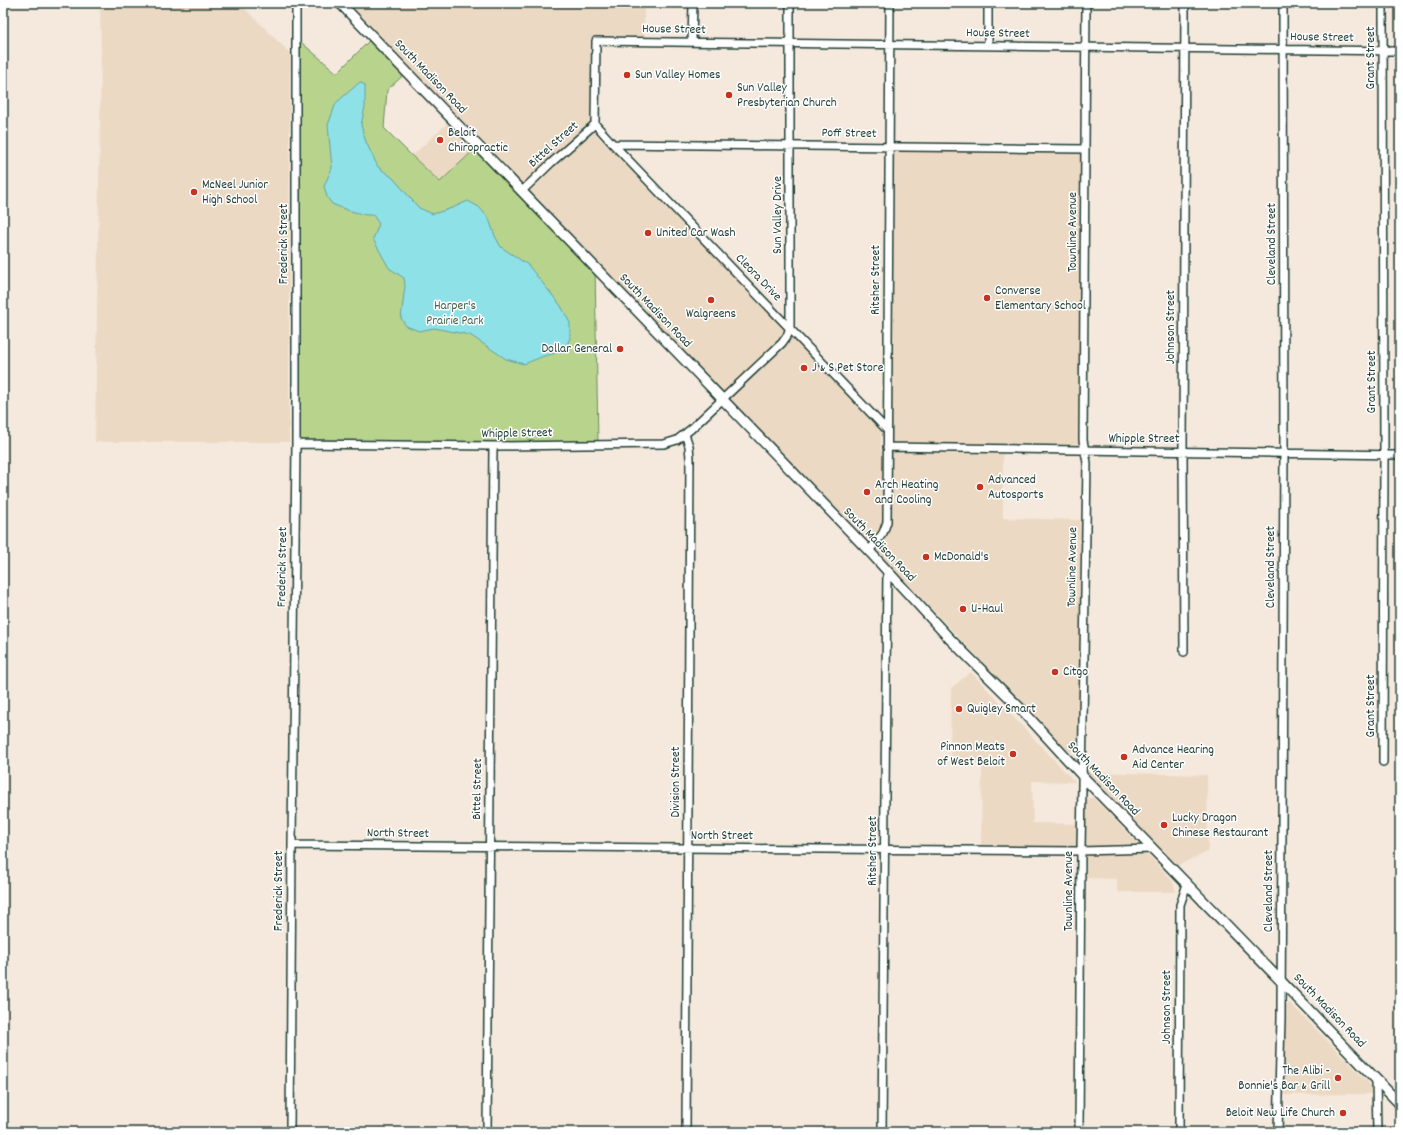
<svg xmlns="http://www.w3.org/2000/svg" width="1403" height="1135" font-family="Dekko,sans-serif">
<rect width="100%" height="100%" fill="#f4e9dc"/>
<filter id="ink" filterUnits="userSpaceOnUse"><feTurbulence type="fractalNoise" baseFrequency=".025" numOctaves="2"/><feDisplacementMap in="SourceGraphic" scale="8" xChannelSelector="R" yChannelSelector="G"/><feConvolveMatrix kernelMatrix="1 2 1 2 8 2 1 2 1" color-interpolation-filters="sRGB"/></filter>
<g filter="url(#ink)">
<!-- built -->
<path fill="#ecd9c4" d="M 100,3 L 239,3 L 290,53 L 289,442 L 95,442 L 101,54 Z
M 347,3 L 644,3 L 644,38 L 591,38 L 591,117 L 597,135 L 881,430 L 881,452 L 1003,454 L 1003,518 L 1083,520 L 1080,723 L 1077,748 L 1075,750 L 1069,751 L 1067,750 L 582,246 L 522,191 L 478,146 L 440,182 L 412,156 L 452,119 Z
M 889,147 L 1085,149 L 1085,450 L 887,447 Z
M 971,672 L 1075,782 L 1032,781 L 1033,823 L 1085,824 L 1085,802 L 1087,799 L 1091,798 L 1094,798 L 1173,881 L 1176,892 L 1117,892 L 1117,879 L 1086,878 L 1086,846 L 981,847 L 982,764 L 950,764 L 951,688 Z
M 1088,772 L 1207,775 L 1208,852 L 1176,866 L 1091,778 Z
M 1289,1003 L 1291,1004 L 1369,1083 L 1371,1086 L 1371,1094 L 1284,1095 L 1284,1009 L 1285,1006 Z"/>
<!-- green -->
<path fill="#b8d48c" stroke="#6c8860" d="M 295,37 L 337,73 L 373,37 L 407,72 L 387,90 L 384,128 L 412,156 L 440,182 L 478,146 L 595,267 L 598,444 L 296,444 Z"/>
<!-- water -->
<path fill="#8fe1e8" stroke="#629fa0" d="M 360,82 L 365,85 L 365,107 L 361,125 L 366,142 L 378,167 L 393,178 L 419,208 L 433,214 L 452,208 L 468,201 L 479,207 L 489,219 L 495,236 L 501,247 L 528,265 L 561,306 L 570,323 L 570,338 L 564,351 L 544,356 L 524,364 L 506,359 L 470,335 L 434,328 L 419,331 L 406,326 L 401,318 L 405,286 L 404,278 L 389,268 L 373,239 L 379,224 L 373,215 L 366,215 L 347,210 L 332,204 L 327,197 L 324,186 L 332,168 L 328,125 L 336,103 Z"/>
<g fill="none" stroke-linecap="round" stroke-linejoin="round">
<defs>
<path id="minor" d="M 1383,3 L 1384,454 L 1383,762
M 692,42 L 693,3
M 988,46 L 988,3
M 595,124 L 613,144 L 887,430
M 613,144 L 1085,149
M 522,191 L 551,163 L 595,124 L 596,41 L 1400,51
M 685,434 L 689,446 L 690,458 L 686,1132
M 296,444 L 493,446 L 664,444 L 677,440 L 691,429 L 782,343 L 787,336 L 790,327 L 790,3
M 887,447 L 1400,455
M 869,551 L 883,533 L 887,522 L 890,3
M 1184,652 L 1183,451 L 1185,3
M 292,845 L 1081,851 L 1153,849
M 1376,1079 L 1377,1132
M 290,1132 L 292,845 L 296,444 L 296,3
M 487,1132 L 493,446
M 882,1132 L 887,570
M 1079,1132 L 1081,851 L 1087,463 L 1083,440 L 1086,3
M 1179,1132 L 1180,905 L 1187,884
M 1278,1132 L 1281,1018 L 1284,452 L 1283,3"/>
<path id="major" d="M 340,3 L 869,551 L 949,638 L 1023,711 L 1088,782 L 1400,1104"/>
</defs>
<!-- minor casing -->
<use href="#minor" stroke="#1f3d34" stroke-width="10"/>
<!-- major casing -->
<use href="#major" stroke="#1f3d34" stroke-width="12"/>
<!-- minor -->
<use href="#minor" stroke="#fff" stroke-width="7"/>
<!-- major -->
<use href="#major" stroke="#fff" stroke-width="9"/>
</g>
</g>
<!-- markers -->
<g fill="#c8321e" stroke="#fff" stroke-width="1.5">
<circle cx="627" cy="75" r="4"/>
<circle cx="729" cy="95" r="4"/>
<circle cx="440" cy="140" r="4"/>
<circle cx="194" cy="192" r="4"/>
<circle cx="648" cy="233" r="4"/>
<circle cx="987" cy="298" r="4"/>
<circle cx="711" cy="300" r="4"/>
<circle cx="620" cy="349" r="4"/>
<circle cx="804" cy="368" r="4"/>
<circle cx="980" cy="487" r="4"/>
<circle cx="867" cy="492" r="4"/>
<circle cx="926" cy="557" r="4"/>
<circle cx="963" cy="609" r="4"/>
<circle cx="1055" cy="672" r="4"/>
<circle cx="959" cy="709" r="4"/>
<circle cx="1013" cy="754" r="4"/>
<circle cx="1124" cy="757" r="4"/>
<circle cx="1164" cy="825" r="4"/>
<circle cx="1338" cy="1078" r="4"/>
<circle cx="1343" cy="1113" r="4"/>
</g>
<g text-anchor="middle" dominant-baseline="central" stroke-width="3" stroke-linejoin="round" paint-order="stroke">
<!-- street labels -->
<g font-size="13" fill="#1f3d34" stroke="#fff">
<text transform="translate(674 30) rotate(1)">House Street</text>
<text transform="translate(998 34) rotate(1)">House Street</text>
<text transform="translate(1322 38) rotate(1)">House Street</text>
<text transform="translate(1371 58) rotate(-90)">Grant Street</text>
<text transform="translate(430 77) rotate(46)">South Madison Road</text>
<text transform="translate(849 134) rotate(1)">Poff Street</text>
<text transform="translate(554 145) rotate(-42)">Bittel Street</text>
<text transform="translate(778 215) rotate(-90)">Sun Valley Drive</text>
<text transform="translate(1073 232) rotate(-90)">Townline Avenue</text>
<text transform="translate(284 244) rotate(-90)">Frederick Street</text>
<text transform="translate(1272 244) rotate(-90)">Cleveland Street</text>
<text transform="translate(758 278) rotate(46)">Cleora Drive</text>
<text transform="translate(876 280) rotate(-90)">Ritsher Street</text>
<text transform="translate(655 311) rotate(46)">South Madison Road</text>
<text transform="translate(1171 327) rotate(-90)">Johnson Street</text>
<text transform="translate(1372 382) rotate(-90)">Grant Street</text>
<text transform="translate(517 434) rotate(-1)">Whipple Street</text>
<text x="1144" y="439">Whipple Street</text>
<text transform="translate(879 545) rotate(46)">South Madison Road</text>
<text transform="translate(283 567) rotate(-89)">Frederick Street</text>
<text transform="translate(1073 567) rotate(-89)">Townline Avenue</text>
<text transform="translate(1271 567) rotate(-90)">Cleveland Street</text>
<text transform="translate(1371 706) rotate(-90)">Grant Street</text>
<text transform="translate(1103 779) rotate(46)">South Madison Road</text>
<text transform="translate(676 782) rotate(-90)">Division Street</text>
<text transform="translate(478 789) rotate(-89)">Bittel Street</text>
<text transform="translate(398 834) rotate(1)">North Street</text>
<text x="722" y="836">North Street</text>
<text transform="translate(873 851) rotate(-90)">Ritsher Street</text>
<text transform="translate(279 891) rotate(-90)">Frederick Street</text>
<text transform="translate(1069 891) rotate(-90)">Townline Avenue</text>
<text transform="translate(1269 891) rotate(-90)">Cleveland Street</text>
<text transform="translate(1167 1007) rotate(-90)">Johnson Street</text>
<text transform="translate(1329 1011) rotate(46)">South Madison Road</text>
</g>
<!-- poi labels -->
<g font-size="13" fill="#1f3d34" stroke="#fff" text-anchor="start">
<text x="635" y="75">Sun Valley Homes</text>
<text x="737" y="88">Sun Valley<tspan x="737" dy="15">Presbyterian Church</tspan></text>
<text x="448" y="133">Beloit<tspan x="448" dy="15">Chiropractic</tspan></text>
<text x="202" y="185">McNeel Junior<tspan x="202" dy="15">High School</tspan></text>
<text x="656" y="233">United Car Wash</text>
<text x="995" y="291">Converse<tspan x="995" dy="15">Elementary School</tspan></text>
<text x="711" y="314" text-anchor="middle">Walgreens</text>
<text x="612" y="349" text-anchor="end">Dollar General</text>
<text x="812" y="368">J &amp; S Pet Store</text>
<text x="988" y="480">Advanced<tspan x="988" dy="15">Autosports</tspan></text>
<text x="875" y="485">Arch Heating<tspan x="875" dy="15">and Cooling</tspan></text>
<text x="934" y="557">McDonald's</text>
<text x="971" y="609">U-Haul</text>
<text x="1063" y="672">Citgo</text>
<text x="967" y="709">Quigley Smart</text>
<text x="1005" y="747" text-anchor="end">Pinnon Meats<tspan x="1005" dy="15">of West Beloit</tspan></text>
<text x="1132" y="750">Advance Hearing<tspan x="1132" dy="15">Aid Center</tspan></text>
<text x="1172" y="818">Lucky Dragon<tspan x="1172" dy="15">Chinese Restaurant</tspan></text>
<text x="1330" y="1071" text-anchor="end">The Alibi -<tspan x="1330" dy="15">Bonnie's Bar &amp; Grill</tspan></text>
<text x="1335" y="1113" text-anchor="end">Beloit New Life Church</text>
</g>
<!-- park labels -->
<g font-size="13" fill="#45634a" stroke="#fff">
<text x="455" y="306">Harper's<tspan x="455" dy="15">Prairie Park</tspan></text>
</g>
</g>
<!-- margin -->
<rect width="1403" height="1135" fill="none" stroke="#fff" stroke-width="16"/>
<rect x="8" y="8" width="1387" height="1119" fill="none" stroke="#1f3d34" stroke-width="1.5" filter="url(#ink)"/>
</svg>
